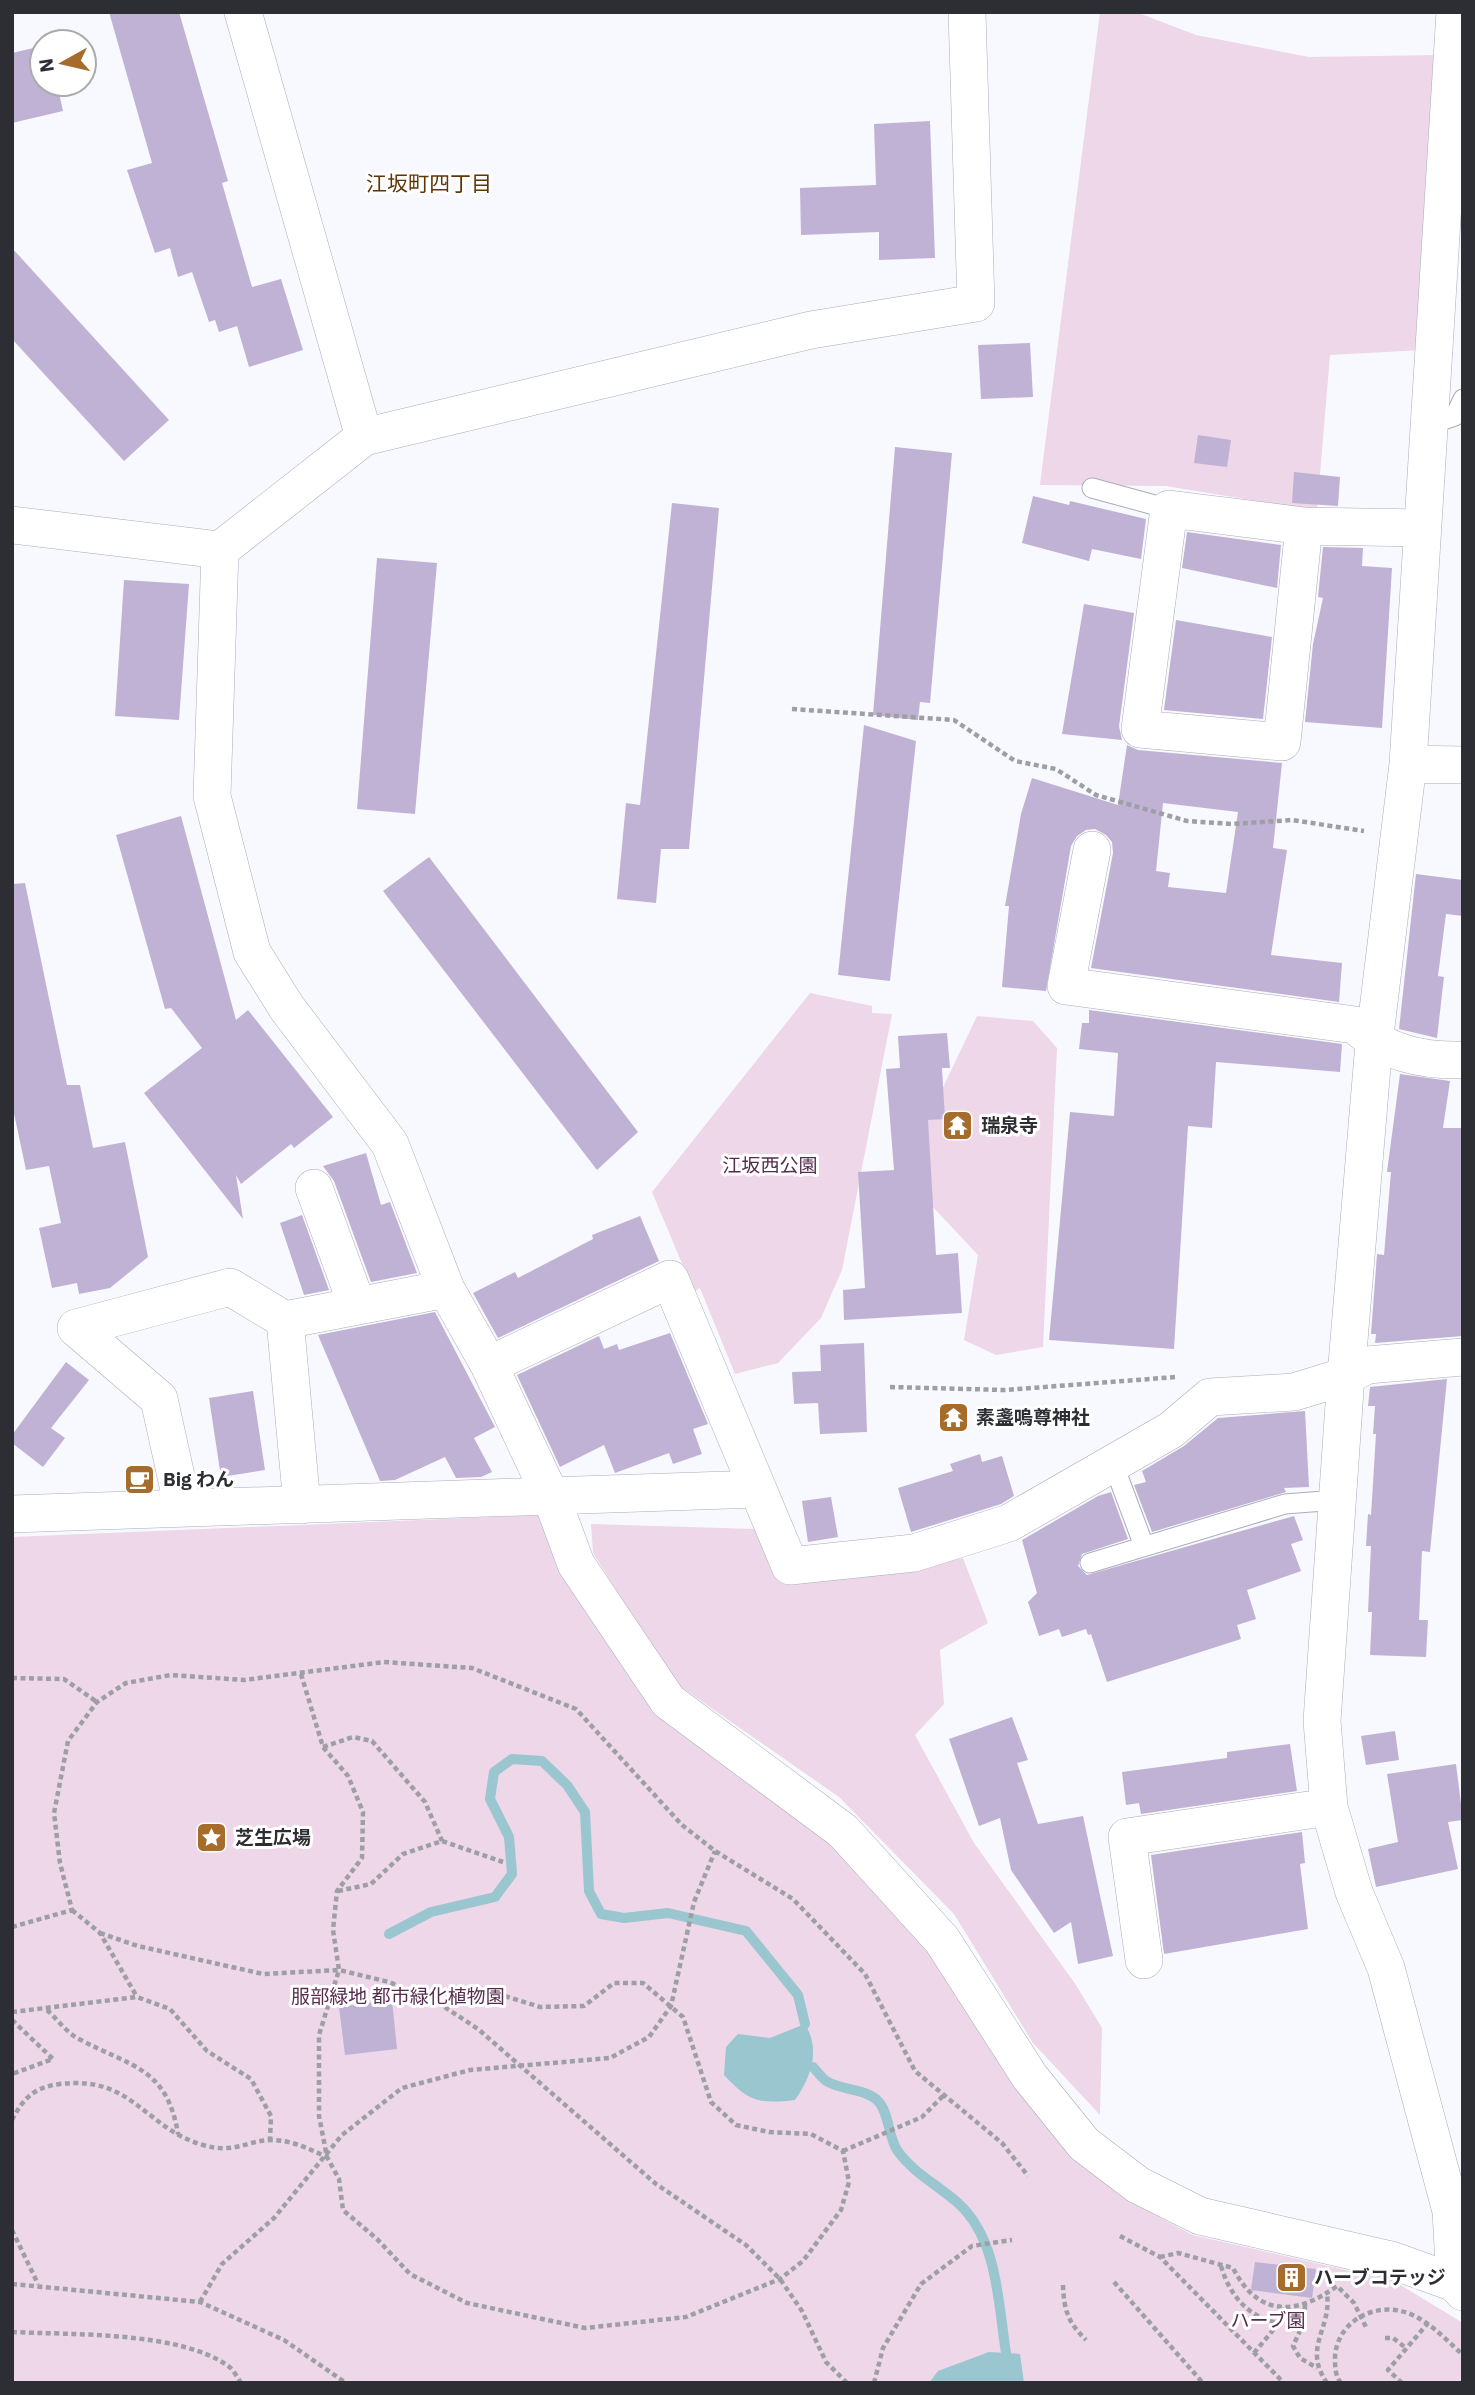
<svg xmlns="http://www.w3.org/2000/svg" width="1475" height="2395" font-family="'IBM Plex Sans','Noto Sans JP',sans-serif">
<rect width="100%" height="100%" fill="#f8f9fe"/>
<!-- green -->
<path fill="#edd7e8" d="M 1100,12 L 1136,12 L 1196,35 L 1309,57 L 1439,55 L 1422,350 L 1330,355 L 1317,511 L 1166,486 L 1040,485 Z
M 810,993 L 872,1006 L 872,1013 L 892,1014 L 842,1270 L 821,1318 L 778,1363 L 735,1374 L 700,1288 L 694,1292 L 652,1192 Z
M 977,1016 L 1033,1021 L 1057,1048 L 1043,1347 L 996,1355 L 964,1340 L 978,1255 L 931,1205 L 915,1146 Z
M 542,1515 L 566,1577 L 827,1834 L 935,1959 L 1011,2082 L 1070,2154 L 1125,2199 L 1193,2235 L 1394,2281 L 1463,2323 L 1463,2383 L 12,2383 L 12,1537 Z
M 591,1524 L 755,1529 L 781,1582 L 866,1577 L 963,1558 L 988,1623 L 940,1650 L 944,1704 L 915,1735 L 974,1843 L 1076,1985 L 1102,2028 L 1100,2115 L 1033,2043 L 954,1914 L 839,1797 L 674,1682 L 593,1553 Z"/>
<!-- water -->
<path fill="#9ac6d0" d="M 805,2024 C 821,2050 811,2077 795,2100 C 759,2104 749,2102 724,2075 L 726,2047 L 738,2034 L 770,2038 Z
M 989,2352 L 1020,2354 L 1024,2383 L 929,2383 L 938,2371 Z"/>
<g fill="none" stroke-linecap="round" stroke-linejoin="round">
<!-- stream -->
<path stroke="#9ac6d0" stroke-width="10" d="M 389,1934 L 431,1912 L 495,1897 L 512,1874 L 509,1837 L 490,1799 L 494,1772 L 512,1759 L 542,1761 L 567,1785 L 585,1812 L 589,1891 L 601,1914 L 624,1918 L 668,1913 L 746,1931 L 798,1995 L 805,2024
M 813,2067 C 817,2071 822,2079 828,2082 C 842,2090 866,2089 878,2101 C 889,2112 888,2136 897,2150 C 913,2173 938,2185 958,2203 C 998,2239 998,2303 1006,2353"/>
</g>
<!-- building -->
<path fill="#c0b2d4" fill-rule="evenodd" d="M 109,12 L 179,12 L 228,181 L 222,183 L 252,287 L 281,279 L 303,350 L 249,367 L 237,326 L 219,332 L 215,320 L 209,322 L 192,272 L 178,277 L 170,248 L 155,253 L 127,170 L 152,163 Z
M 42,46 L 42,84 L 57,84 L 63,111 L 12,123 L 12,53 Z
M 930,121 L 935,258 L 879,260 L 879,232 L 801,235 L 800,188 L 876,185 L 874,124 Z
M 12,248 L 169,420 L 124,461 L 12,339 Z
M 1030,343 L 1033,397 L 981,399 L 978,345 Z
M 1198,435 L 1231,440 L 1227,467 L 1194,463 Z
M 895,447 L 952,453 L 930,703 L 920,702 L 918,720 L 873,715 Z
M 1294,472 L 1340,477 L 1338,506 L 1292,503 Z
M 1033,496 L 1069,505 L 1070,501 L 1146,519 L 1141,559 L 1092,549 L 1089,561 L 1022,543 Z
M 672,503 L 719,508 L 689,849 L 661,849 L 656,903 L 617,899 L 626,803 L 640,805 Z
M 1187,532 L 1281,545 L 1277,588 L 1182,568 Z
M 1323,547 L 1363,548 L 1362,566 L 1392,568 L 1382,728 L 1305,722 L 1313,644 L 1323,598 L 1318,597 Z
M 377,558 L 437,563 L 415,814 L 357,809 Z
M 124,580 L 189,584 L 179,720 L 115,716 Z
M 1084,604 L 1134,613 L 1119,726 L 1122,740 L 1062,734 Z
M 1176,620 L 1272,637 L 1263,719 L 1164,710 Z
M 864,725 L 916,741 L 890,981 L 838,975 Z
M 1127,745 L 1138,750 L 1282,763 L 1273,848 L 1287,850 L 1271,955 L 1342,963 L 1339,1002 L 1091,968 L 1113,853 L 1112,842 L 1106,835 L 1095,829 L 1086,830 L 1077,836 L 1071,846 L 1046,991 L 1002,987 L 1009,906 L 1005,906 L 1021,814 L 1032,778 L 1118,805 ZM 1163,803 L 1238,812 L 1226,893 L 1168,887 L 1170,873 L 1156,871 Z
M 181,816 L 236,1020 L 248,1010 L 333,1117 L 294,1148 L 291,1144 L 241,1184 L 236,1175 L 243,1219 L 144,1093 L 202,1048 L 171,1008 L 165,1009 L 116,835 Z
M 429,857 L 638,1132 L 597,1170 L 383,891 Z
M 1416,874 L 1463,880 L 1463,916 L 1446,914 L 1438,976 L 1444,977 L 1437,1038 L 1399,1029 Z
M 25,883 L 67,1085 L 80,1085 L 93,1148 L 125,1142 L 148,1257 L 110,1288 L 79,1294 L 77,1283 L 52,1288 L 39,1228 L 61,1223 L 49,1166 L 26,1170 L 12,1104 L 12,884 Z
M 1089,1010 L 1342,1044 L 1340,1072 L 1216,1062 L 1212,1128 L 1188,1126 L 1174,1349 L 1049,1340 L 1070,1112 L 1114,1116 L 1118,1053 L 1079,1049 L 1082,1023 L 1089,1023 Z
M 947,1033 L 950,1068 L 942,1068 L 945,1119 L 928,1120 L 936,1255 L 958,1253 L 962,1313 L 844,1320 L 843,1290 L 865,1288 L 858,1172 L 894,1170 L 886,1069 L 900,1068 L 898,1036 Z
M 1400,1074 L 1450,1081 L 1443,1128 L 1463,1128 L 1463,1336 L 1375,1343 L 1376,1334 L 1371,1334 L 1377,1254 L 1384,1255 L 1391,1172 L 1387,1172 Z
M 366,1153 L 381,1205 L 390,1202 L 417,1273 L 371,1282 L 334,1181 L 323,1166 Z
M 302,1215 L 329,1290 L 304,1295 L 280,1223 Z
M 640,1216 L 659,1261 L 498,1338 L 473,1293 L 515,1272 L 518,1278 L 593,1239 L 592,1235 Z
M 435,1312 L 495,1427 L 474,1438 L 492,1472 L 481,1477 L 456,1478 L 445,1457 L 395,1480 L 380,1481 L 318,1335 Z
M 670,1333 L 708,1424 L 693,1429 L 702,1454 L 673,1464 L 669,1453 L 615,1473 L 604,1445 L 560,1467 L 517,1375 L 599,1336 L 604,1349 L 617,1344 L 619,1350 Z
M 864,1343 L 867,1432 L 820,1434 L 818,1403 L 794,1404 L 792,1372 L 821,1371 L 820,1345 Z
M 66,1362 L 89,1380 L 51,1428 L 65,1438 L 43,1467 L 12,1443 L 12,1435 Z
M 1447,1379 L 1430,1552 L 1422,1551 L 1419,1620 L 1428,1620 L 1426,1657 L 1370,1655 L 1372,1612 L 1368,1612 L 1371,1546 L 1366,1546 L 1368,1514 L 1371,1515 L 1376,1434 L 1373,1434 L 1375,1406 L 1368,1406 L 1370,1387 Z
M 253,1391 L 265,1470 L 221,1477 L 209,1398 Z
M 1305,1411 L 1309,1487 L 1284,1488 L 1286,1492 L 1152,1532 L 1134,1485 L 1146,1482 L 1142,1471 L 1184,1446 L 1218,1418 Z
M 980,1454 L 982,1462 L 1002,1456 L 1014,1496 L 1001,1504 L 911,1532 L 898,1488 L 953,1471 L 950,1464 Z
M 1111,1492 L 1128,1539 L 1082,1554 L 1078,1566 L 1087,1575 L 1294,1516 L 1303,1540 L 1291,1544 L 1301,1571 L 1247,1590 L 1256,1619 L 1237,1625 L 1241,1639 L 1107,1682 L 1091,1634 L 1088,1635 L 1086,1629 L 1062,1637 L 1059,1629 L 1039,1636 L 1028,1602 L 1037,1593 L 1022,1540 L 1098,1496 Z
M 831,1497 L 838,1537 L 808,1542 L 802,1501 Z
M 1012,1717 L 1028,1760 L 1017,1763 L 1038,1824 L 1083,1816 L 1113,1956 L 1078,1964 L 1071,1922 L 1054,1933 L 1011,1870 L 1000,1818 L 979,1826 L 949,1739 Z
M 1395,1731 L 1399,1760 L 1366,1765 L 1361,1736 Z
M 1290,1744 L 1297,1791 L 1141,1814 L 1139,1803 L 1126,1805 L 1122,1772 L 1227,1758 L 1227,1752 Z
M 1456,1764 L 1463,1820 L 1448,1822 L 1458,1869 L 1376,1887 L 1368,1849 L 1398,1842 L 1387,1774 Z
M 1302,1832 L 1305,1863 L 1300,1864 L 1308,1929 L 1164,1954 L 1151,1855 Z
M 392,2000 L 397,2049 L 345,2055 L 339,2007 Z
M 1255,2262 L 1316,2269 L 1312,2298 L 1251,2290 Z"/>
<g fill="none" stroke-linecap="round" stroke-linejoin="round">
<defs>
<path id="lane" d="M 1428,425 L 1455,416 L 1463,399
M 1092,488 L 1169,509
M 1113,1463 L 1144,1546
M 1090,1563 L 1285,1504 L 1337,1500"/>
<path id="street" d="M 243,12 L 364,437
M 1455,12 L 1408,764 L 1374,1043 L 1346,1376 L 1322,1721 L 1329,1807 L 1354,1892 L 1386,1968 L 1451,2211 L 1455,2283 L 1463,2292
M 12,525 L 220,550
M 1304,526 L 1282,742 L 1140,729 L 1169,509 L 1304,526 L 1422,528
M 1408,764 L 1463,765
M 1092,850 L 1066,986 L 1355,1025 C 1386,1053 1421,1061 1463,1060
M 314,1188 L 357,1305
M 446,1289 L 390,1144 L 287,1008 L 252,952 L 212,796 L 220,550 L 364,437 L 811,330 L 976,303 L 967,12
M 285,1320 L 302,1505
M 489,1365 L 670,1279 L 790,1566 L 914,1553 L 1009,1523 L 1171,1430 L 1210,1397 L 1294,1392 L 1346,1376 L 1367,1365 L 1463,1357
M 183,1508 L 159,1399 L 76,1328 L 230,1287 L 285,1320 L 446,1289 L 489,1365 L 552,1499 L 576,1564 L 668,1701 L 843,1831 L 942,1940 L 1030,2077 L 1084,2144 L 1138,2185 L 1200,2216 L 1391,2260 L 1455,2283
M 12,1514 L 758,1489
M 1144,1960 L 1127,1837 L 1329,1807"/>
</defs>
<!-- lane casing -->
<use href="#lane" stroke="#aaadb8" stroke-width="21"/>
<!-- street casing -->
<use href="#street" stroke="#aaadb8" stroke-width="38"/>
<!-- path -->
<path stroke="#9e9fa4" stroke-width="4.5" stroke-dasharray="5 3.5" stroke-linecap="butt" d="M 792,709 L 954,720 L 1015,761 L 1056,769 L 1096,795 L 1187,821 L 1232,824 L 1292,820 L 1364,831
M 890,1387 L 1005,1390 L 1176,1377
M 301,1674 L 323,1747 L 348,1776 L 363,1812 L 362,1858 L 337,1891 L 333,1930 L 339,1970 L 319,2035 L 319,2116 L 327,2157 L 339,2179 L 343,2210 L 377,2239 L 410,2274 L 467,2303 L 585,2328 L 686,2317 L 780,2279 L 803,2261 L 841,2210 L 849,2182 L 843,2151 L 811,2134 L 769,2132 L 736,2125 L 711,2102 L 683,2017 L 643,1983 L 614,1983 L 584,2006 L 540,2007 L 482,1989 L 440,2004
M 12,1678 L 64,1679 L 97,1702
M 323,1747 L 353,1737 L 372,1741 L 425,1802 L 442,1841
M 338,1891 L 371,1884 L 403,1854 L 442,1841 L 503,1862
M 72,1910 L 100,1933 L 137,1997
M 12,1927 L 72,1910 L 60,1863 L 54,1813 L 68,1741 L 97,1702 L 126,1683 L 171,1675 L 244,1680 L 384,1662 L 472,1668 L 576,1709 L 682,1825 L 715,1851 L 793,1899 L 865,1974 L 915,2071 L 1002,2143 L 1028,2176
M 100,1933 L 138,1946 L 263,1974 L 339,1970 L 389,1982 L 440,2004 L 478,2029 L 656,2184 L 746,2245 L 780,2279 L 802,2311 L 826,2362 L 847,2383
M 47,2010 C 57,2019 67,2033 79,2039 C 131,2067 167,2067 178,2134
M 12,2012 L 137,1997 L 170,2009 L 207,2051 L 251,2079 L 271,2116 L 270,2140
M 12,2020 L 53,2059 L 12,2074
M 12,2120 C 24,2097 35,2087 60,2084 C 133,2075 144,2128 203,2145 C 235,2154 245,2141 271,2140 C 292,2140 309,2149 327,2157
M 843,2151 L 922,2117 L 943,2096
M 12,2230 L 38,2284
M 1120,2236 L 1160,2257 L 1284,2383
M 1160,2257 L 1178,2253 L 1233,2268 C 1258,2317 1296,2316 1337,2286 L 1354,2303 L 1367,2329
M 1221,2266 C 1229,2294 1248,2318 1279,2323
M 1114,2282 L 1203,2383
M 12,2284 L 200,2302 L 284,2340 L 346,2383
M 1063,2285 C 1064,2311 1068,2322 1086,2340
M 200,2302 L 222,2264 L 274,2218 L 342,2135 L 402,2088 L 470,2070 L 610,2058 L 649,2037 L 671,2006 L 694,1902 L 715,1851
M 1305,2305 L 1304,2322 L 1293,2346 L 1300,2358 L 1317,2368
M 12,2332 C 71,2335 180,2331 228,2366 C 233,2369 237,2377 241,2383
M 1385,2338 L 1393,2338 L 1406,2348
M 1254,2353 L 1279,2323 L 1285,2308
M 759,2383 L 759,2382
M 874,2383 L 883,2348 L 921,2284 L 972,2246 L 1012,2240
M 1327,2383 C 1302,2347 1332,2329 1327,2294
M 1341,2383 C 1335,2376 1335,2366 1335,2357 C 1337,2324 1369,2304 1401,2311 C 1426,2317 1444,2338 1463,2355
M 1402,2383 L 1388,2370 L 1428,2323"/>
<!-- lane -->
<use href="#lane" stroke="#fff" stroke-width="19"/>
<!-- street -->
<use href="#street" stroke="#fff" stroke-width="37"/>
</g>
<!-- icons -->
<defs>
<symbol id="temple-square" viewBox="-11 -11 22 22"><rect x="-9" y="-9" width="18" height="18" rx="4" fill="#a66c2b" stroke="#fff"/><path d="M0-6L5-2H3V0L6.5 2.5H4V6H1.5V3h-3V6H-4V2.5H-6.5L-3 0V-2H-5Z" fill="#fff"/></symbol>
<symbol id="cafe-square" viewBox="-11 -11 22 22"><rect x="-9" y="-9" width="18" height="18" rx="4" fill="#a66c2b" stroke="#fff"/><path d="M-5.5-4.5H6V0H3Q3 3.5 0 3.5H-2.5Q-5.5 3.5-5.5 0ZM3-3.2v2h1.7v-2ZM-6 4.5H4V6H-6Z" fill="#fff"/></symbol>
<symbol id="sight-square" viewBox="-11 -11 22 22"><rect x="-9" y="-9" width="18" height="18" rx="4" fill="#a66c2b" stroke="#fff"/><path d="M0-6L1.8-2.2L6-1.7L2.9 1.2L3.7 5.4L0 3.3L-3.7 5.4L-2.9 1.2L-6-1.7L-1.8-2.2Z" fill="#fff"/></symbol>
<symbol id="building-square" viewBox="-11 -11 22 22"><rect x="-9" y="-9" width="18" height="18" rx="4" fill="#a66c2b" stroke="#fff"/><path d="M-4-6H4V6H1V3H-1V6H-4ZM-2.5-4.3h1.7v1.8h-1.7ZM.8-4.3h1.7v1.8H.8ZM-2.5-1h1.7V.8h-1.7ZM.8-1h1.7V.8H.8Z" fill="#fff"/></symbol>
</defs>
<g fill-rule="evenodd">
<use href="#temple-square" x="940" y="1108" width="35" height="35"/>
<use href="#temple-square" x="936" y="1400" width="35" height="35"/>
<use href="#cafe-square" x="122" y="1462" width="35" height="35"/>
<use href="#sight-square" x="194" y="1820" width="35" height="35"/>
<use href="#building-square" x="1274" y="2260" width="35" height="35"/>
</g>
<g text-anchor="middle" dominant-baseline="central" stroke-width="6" stroke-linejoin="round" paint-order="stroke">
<!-- poi labels -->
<g font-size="19" font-weight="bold" fill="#2d2e33" stroke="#fff" text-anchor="start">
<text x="981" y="1125">瑞泉寺</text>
<text x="976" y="1417">素盞嗚尊神社</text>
<text x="163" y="1479">Big わん</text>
<text x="235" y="1837">芝生広場</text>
<text x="1314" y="2277">ハーブコテッジ</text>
</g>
<!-- park labels -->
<g font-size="19" fill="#562c4e" stroke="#fff">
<text x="770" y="1165">江坂西公園</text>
<text x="398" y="1996">服部緑地 都市緑化植物園</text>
<text x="1268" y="2320">ハーブ園</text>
</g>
<!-- neighbourhood labels -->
<g font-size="21" fill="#5d3605" stroke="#fff">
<text x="429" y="183">江坂町四丁目</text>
</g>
</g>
<!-- border -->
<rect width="1475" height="2395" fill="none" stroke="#2d2e33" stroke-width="28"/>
<!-- north arrow -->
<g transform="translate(63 63) rotate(262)"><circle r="33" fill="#ffffff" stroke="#ababad" stroke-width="2"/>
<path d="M0-5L12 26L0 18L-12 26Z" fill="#a66c2b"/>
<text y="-10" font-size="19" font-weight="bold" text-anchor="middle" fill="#2d2e33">N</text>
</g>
</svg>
